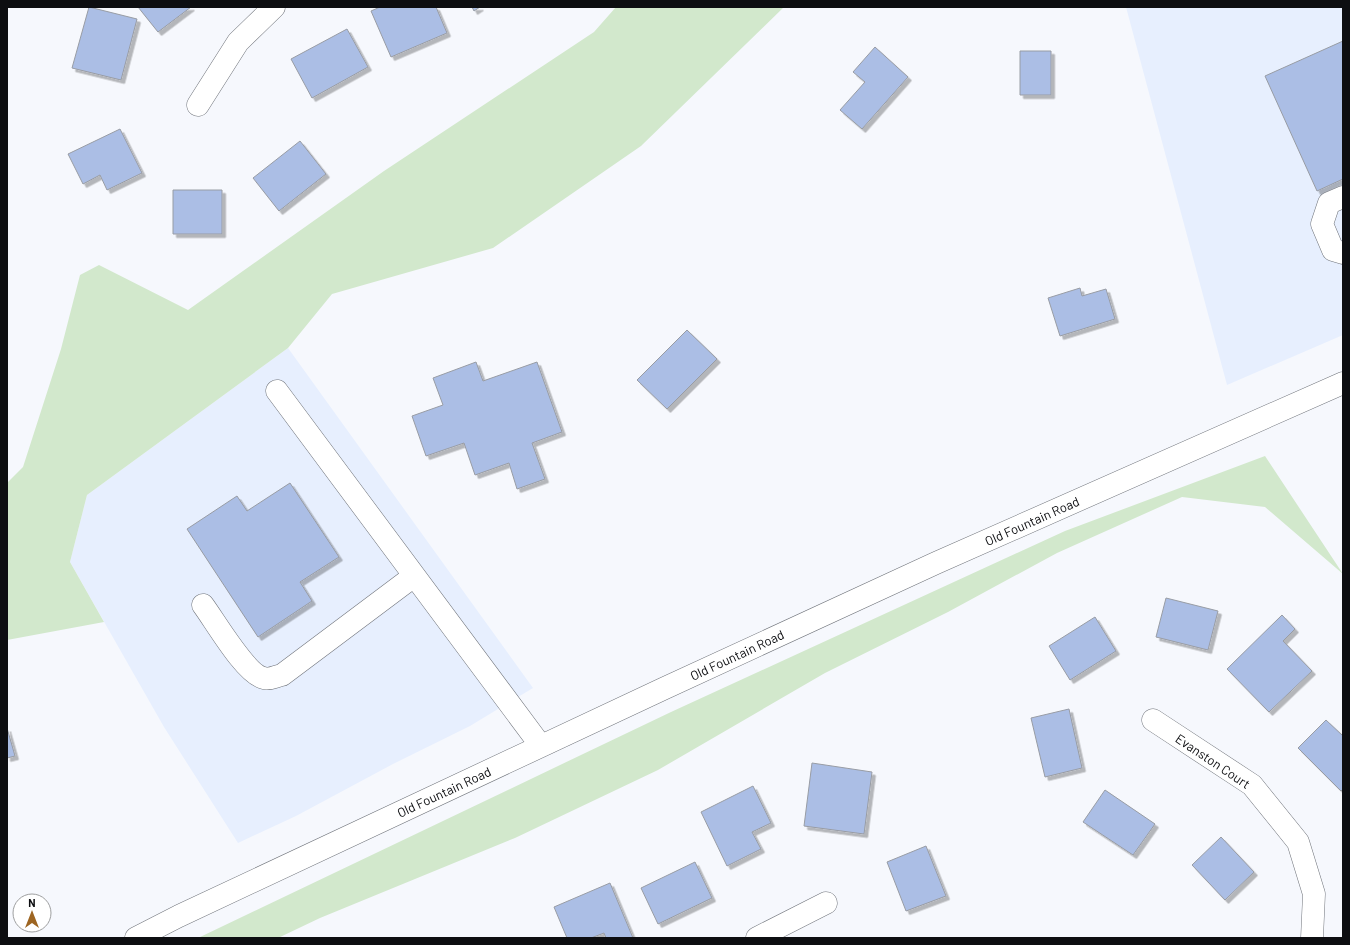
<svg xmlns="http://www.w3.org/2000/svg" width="1350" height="945" font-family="Barlow,sans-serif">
<defs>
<filter id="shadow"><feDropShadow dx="3.5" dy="3.5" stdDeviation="0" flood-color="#0004"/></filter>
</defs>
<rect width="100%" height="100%" fill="#f6f8fd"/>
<!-- built -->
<path fill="#e7effe" d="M 1126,7 L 1343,7 L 1343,335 L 1227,385 Z
M 288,348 L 533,688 L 470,726 L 393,764 L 296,816 L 238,843 L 164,727 L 70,562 L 87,495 Z"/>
<!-- green -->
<path fill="#d2e8cc" d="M 616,7 L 784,7 L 641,146 L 493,248 L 332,294 L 288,348 L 87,495 L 70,562 L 104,622 L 7,640 L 7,483 L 23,467 L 61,349 L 80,275 L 99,265 L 188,310 L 384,171 L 594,32 Z
M 1265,456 L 1343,574 L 1265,507 L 1182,497 L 1057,553 L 948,612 L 825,673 L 658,770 L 515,838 L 320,918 L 278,938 L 198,938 L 671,712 L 1065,531 Z"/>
<!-- building -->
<path fill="#abbee5" stroke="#989ca4" filter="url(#shadow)" d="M 89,7 L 137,19 L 121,80 L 72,68 Z
M 138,7 L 191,7 L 158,32 Z
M 380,7 L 436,7 L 447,33 L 391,57 L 371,11 Z
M 472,7 L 480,7 L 474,11 Z
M 347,29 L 368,67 L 312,98 L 291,59 Z
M 1343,41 L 1343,179 L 1317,191 L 1265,76 Z
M 875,47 L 908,77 L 862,129 L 840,110 L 865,82 L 853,72 Z
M 1020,51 L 1051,51 L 1051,95 L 1020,95 Z
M 120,129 L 142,173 L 107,190 L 100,175 L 83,184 L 68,154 Z
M 300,141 L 326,174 L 279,211 L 253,178 Z
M 173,190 L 222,190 L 222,234 L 173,234 Z
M 1080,288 L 1082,296 L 1106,289 L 1115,319 L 1060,336 L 1048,298 Z
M 687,330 L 717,359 L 667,409 L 637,380 Z
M 476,362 L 483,381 L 537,362 L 562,432 L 532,443 L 545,479 L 517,489 L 509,463 L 475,475 L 464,443 L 426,456 L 412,416 L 443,405 L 433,378 Z
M 290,483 L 339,557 L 300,582 L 312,601 L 258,637 L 187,529 L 237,496 L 247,511 Z
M 1166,598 L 1218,611 L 1208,650 L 1156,637 Z
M 1282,615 L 1295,629 L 1283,641 L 1312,671 L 1269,712 L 1227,669 Z
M 1095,617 L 1116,651 L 1070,680 L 1049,646 Z
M 1069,709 L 1082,768 L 1045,777 L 1031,718 Z
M 1326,720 L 1343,736 L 1343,789 L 1341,791 L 1298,748 Z
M 7,728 L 15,756 L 7,758 Z
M 812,763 L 872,772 L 864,834 L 804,826 Z
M 753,786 L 771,823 L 752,832 L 761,849 L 727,866 L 701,812 Z
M 1105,790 L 1155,824 L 1133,855 L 1083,822 Z
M 1221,837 L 1254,872 L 1225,900 L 1192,865 Z
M 926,846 L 946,896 L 906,911 L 887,862 Z
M 695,862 L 712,898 L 658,924 L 641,888 Z
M 610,883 L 633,938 L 606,938 L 604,933 L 591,938 L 567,938 L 554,907 Z"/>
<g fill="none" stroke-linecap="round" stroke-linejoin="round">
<defs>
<path id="minor" d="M 198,105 L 238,42 L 274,7
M 1343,197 L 1329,203 L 1322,224 L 1333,250 L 1343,253
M 277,391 L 541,746
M 203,605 C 215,621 246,675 264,678 C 269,680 276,676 282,675 L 414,576
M 1153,720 L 1252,785 L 1298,842 L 1314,894 L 1312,938
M 136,938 L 179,916 L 665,688 L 936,563 L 1343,383
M 757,938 L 826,903"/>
</defs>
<!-- minor casing -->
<use href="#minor" stroke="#70747b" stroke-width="23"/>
<!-- minor -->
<use href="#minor" stroke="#fff" stroke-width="22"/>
</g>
<g text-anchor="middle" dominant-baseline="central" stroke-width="3.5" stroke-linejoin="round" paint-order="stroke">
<!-- street labels -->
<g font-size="13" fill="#0d0e11" stroke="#fff">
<text transform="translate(1032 521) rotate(-24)">Old Fountain Road</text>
<text transform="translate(737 655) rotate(-25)">Old Fountain Road</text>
<text transform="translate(1213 761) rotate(34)">Evanston Court</text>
<text transform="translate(444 792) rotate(-25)">Old Fountain Road</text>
</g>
</g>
<!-- border -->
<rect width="1350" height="945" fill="none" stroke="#0d0e11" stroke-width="16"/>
<!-- north arrow -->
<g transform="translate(32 913)"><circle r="19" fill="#ffffff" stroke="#9e9fa0"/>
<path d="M0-3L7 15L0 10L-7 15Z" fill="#9d6522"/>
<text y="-6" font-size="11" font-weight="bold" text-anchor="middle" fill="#0d0e11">N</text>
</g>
</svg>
